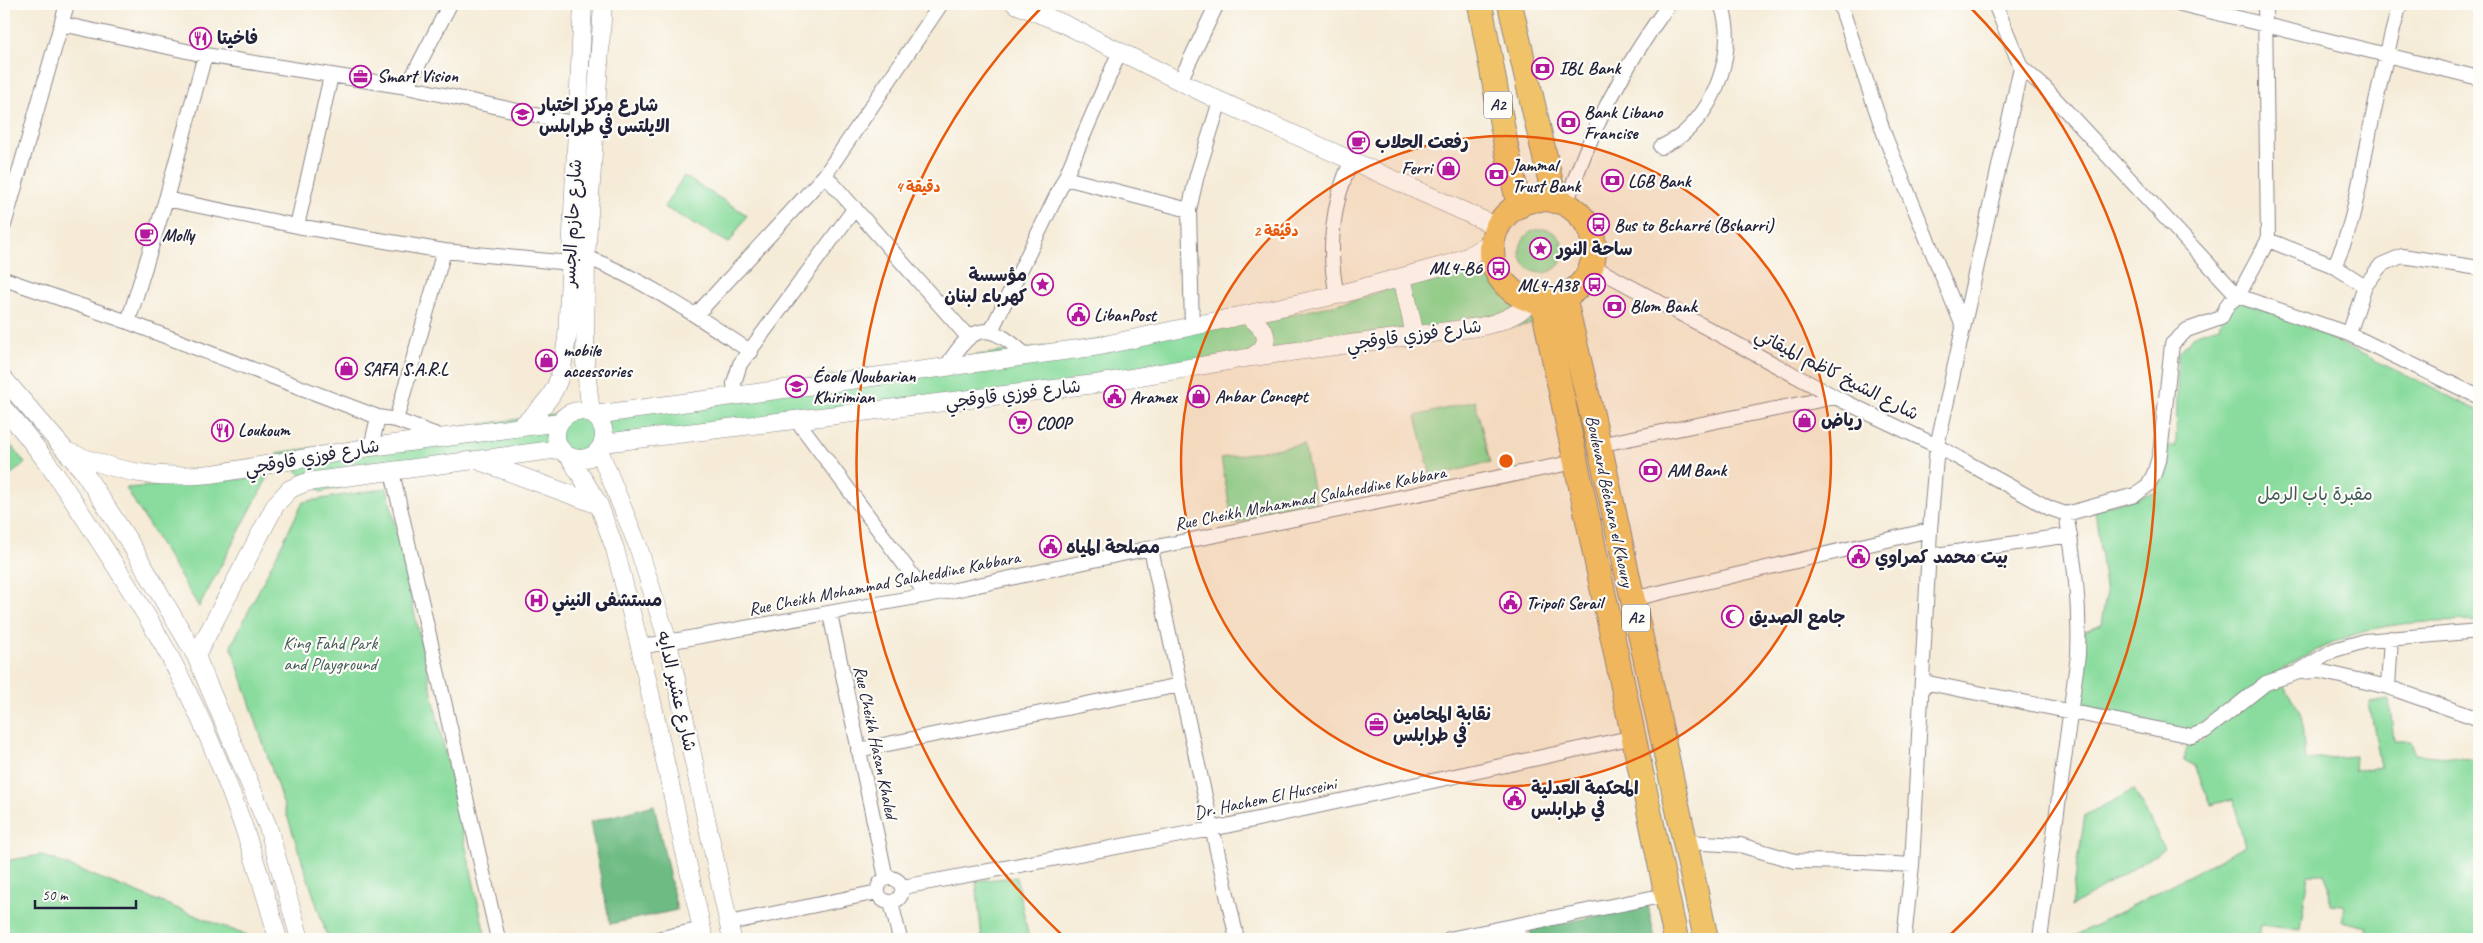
<svg xmlns="http://www.w3.org/2000/svg" width="2483" height="943" font-family="Caveat,'Playpen Sans Arabic',sans-serif">
<rect width="100%" height="100%" fill="#fdfcf7"/>
<filter id="ink" filterUnits="userSpaceOnUse"><feTurbulence type="fractalNoise" baseFrequency=".02" numOctaves="2"/><feDisplacementMap in="SourceGraphic" scale="10" xChannelSelector="R" yChannelSelector="G"/><feConvolveMatrix kernelMatrix="1 2 1 2 8 2 1 2 1" color-interpolation-filters="sRGB"/></filter>
<filter id="wash" filterUnits="userSpaceOnUse"><feTurbulence type="fractalNoise" baseFrequency=".0096" numOctaves="4" result="noise"/><feDisplacementMap in="SourceGraphic" scale="20" xChannelSelector="R" yChannelSelector="G"/><feGaussianBlur stdDeviation="1.12" result="paint"/><feColorMatrix in="noise" values="0 0 0 0 0 0 0 0 0 0 0 0 0 0 0 0 0 1.4 0 .05"/><feComposite in="paint" operator="in"/></filter>
<g filter="url(#wash)">
<rect width="100%" height="100%" fill="#f5ebd7"/>
<!-- green -->
<path fill="#89dc9d" stroke="#567f6c" d="M 684,176 L 747,215 L 729,243 L 664,207 Z
M1520 251a22 22 0 1 1 44 0a22 22 0 1 1-44 0Z
M 1488,252 C 1509,285 1527,298 1556,321 L 403,473 L 321,492 L 276,453 L 947,359 L 1291,315 L 1362,298 Z
M 2231,290 L 2479,411 L 2479,621 C 2452,622 2422,621 2395,625 C 2352,631 2311,651 2275,674 L 2301,711 L 2305,760 L 2355,756 L 2354,771 L 2381,767 L 2369,702 L 2389,699 L 2394,741 L 2411,741 L 2415,754 L 2479,760 L 2479,930 L 2476,937 L 2467,935 L 2465,939 L 2363,939 L 2367,927 L 2342,921 L 2345,906 L 2330,905 L 2329,886 L 2324,874 L 2308,874 L 2300,930 L 2260,925 L 2258,939 L 2069,939 L 2245,846 L 2233,799 L 2211,805 L 2195,766 L 2184,760 L 2189,740 L 2203,743 L 2204,736 L 2076,703 L 2083,632 L 2101,624 L 2106,596 L 2095,509 L 2157,492 L 2157,446 L 2176,446 L 2178,354 L 2194,335 L 2219,326 Z
M 1475,401 L 1490,462 L 1431,477 L 1416,416 Z
M 4,437 L 25,463 L 4,480 Z
M 1304,444 L 1316,503 L 1233,524 L 1221,458 Z
M 268,477 L 199,607 L 126,488 Z
M 387,488 L 486,939 L 328,939 L 231,646 L 303,502 Z
M 2134,790 L 2165,849 L 2071,907 L 2085,815 Z
M 41,855 L 248,936 L 249,939 L 4,939 L 4,861 Z
M 1016,877 L 1029,939 L 982,939 L 976,881 Z"/>
<!-- forest -->
<path fill="#6ebc84" stroke="#486f60" d="M 654,805 L 677,910 L 610,924 L 590,822 Z
M 1648,905 L 1655,939 L 1532,939 L 1530,930 Z"/>
</g>
<g filter="url(#ink)">
<g fill="none" stroke-linecap="round" stroke-linejoin="round">
<defs>
<path id="minor" d="M 1840,4 L 1886,139 L 1962,324
M 2181,4 L 2479,78
M 2265,4 L 2268,240
M 62,24 L 205,55 L 407,87 L 577,124
M 2021,67 L 2044,87 L 2238,296 L 2349,334 L 2365,286 L 2334,266 L 2268,240 L 2238,296 L 2228,304 L 2221,318 L 2187,330 L 2172,344 L 2160,454 L 2154,474 L 2148,485 L 2135,495 L 2066,514
M 1180,81 L 1217,4
M 407,87 L 450,4
M 1661,147 C 1668,143 1678,139 1684,133 C 1718,103 1737,47 1721,4
M 825,175 L 968,337
M 1065,178 L 1189,210
M 166,199 L 297,226 L 444,251 L 570,263
M 1566,205 C 1589,132 1624,66 1669,4
M 4,225 L 67,4
M 297,226 L 331,76
M 586,257 C 645,280 698,317 751,352
M 1592,266 L 1835,397 L 1937,446 L 2049,508 L 2066,514
M 2334,266 C 2353,229 2358,189 2366,149 C 2376,100 2386,52 2400,4
M 4,279 L 128,322 L 378,417 L 396,420 L 440,436
M 2365,286 L 2381,265 L 2402,256 L 2479,268
M 1337,295 C 1327,251 1332,201 1352,160
M 696,315 L 825,175 L 941,4
M 128,322 L 166,199 L 205,55
M 1192,327 L 1189,210 L 1197,175 L 1220,101
M 991,331 L 1065,178 L 1120,51
M 2349,334 L 2479,397
M 946,367 C 975,321 988,321 1028,357
M 735,395 L 734,383 L 740,364 L 855,208
M 796,419 L 927,595
M 396,420 L 444,251
M 1598,445 L 1835,397
M 371,447 L 378,417
M 392,472 L 498,939
M 1151,549 L 1180,685
M 1929,556 L 2070,535
M 1632,599 L 1930,530
M 830,614 L 886,878
M 640,647 L 955,590 L 1117,555 L 1575,462
M 2299,671 L 2334,650 L 2365,641 L 2479,631
M 1923,682 L 2192,736 L 2205,731 L 2266,683 L 2299,672 L 2319,671 L 2388,687 L 2479,719
M 2388,687 L 2391,638
M 858,750 L 1180,685 L 1237,939
M 1686,842 L 1740,845 L 1795,861 L 1863,862 L 1912,865
M878 890a12 12 0 1 1 24 0a12 12 0 1 1-24 0Z
M 903,887 L 1212,829 L 1634,737
M 891,902 L 900,939
M 729,923 L 878,892
M 1516,925 L 1519,939
M 657,939 L 702,929
M 1449,939 L 1666,895
M 1904,939 L 1912,865 L 1930,530 L 1937,446 L 2021,67 L 1995,4
M 2040,939 L 2078,655 C 2080,605 2075,563 2066,514"/>
<path id="tertiary" d="M 1015,4 L 1062,23 L 1220,101 L 1498,227
M 1402,277 L 1415,335
M 1248,316 C 1266,329 1275,342 1252,357
M 4,379 L 83,471 L 130,543 L 196,656 L 268,827 L 300,939
M 4,409 C 40,448 68,493 97,537 C 122,576 148,616 170,657 C 217,746 252,842 278,939
M556 435a24 24 0 1 1 48 0a24 24 0 1 1-48 0Z
M 591,413 L 585,362 L 586,257 L 603,4
M 594,415 L 1100,346 L 1337,295 L 1449,264 L 1469,256 L 1493,241
M 520,427 C 557,396 560,385 567,338 L 583,4
M 603,443 L 1095,384 L 1252,357 L 1478,327 C 1501,323 1516,315 1534,301
M 599,450 L 638,546 L 668,642 L 732,939
M 68,452 C 122,473 154,479 212,474 L 371,447 L 560,422
M 569,456 L 599,505 L 615,549 L 640,647 L 704,939
M 482,462 L 599,505
M 196,656 L 276,504 L 290,489 L 307,482 L 560,449"/>
<path id="trunk" d="M 1480,4 L 1506,146 L 1519,206
M 1510,4 L 1555,201
M1492 250a51 51 0 1 1 102 0a51 51 0 1 1-102 0Z
M 1564,297 L 1602,457 L 1706,939
M 1542,301 L 1676,939"/>
</defs>
<!-- minor casing -->
<use href="#minor" stroke="#8c8689" stroke-width="16"/>
<!-- tertiary casing -->
<use href="#tertiary" stroke="#8c8689" stroke-width="19"/>
<!-- trunk casing -->
<use href="#trunk" stroke="#8c8689" stroke-width="26"/>
<!-- minor -->
<use href="#minor" stroke="#fff" stroke-width="14"/>
<!-- tertiary -->
<use href="#tertiary" stroke="#fff" stroke-width="18"/>
<!-- trunk -->
<use href="#trunk" stroke="#f1c369" stroke-width="24"/>
</g>
</g>
<!-- distance rings -->
<circle cx="1506" cy="461" r="325" fill="#e8590c" fill-opacity=".12"/>
<g fill="none" stroke="#e8590c" stroke-width="2.5">
<circle cx="1506" cy="461" r="325"/>
<path d="M1063 936A649 649 0 0 1 1043 6M1969 6A649 649 0 0 1 1949 936"/>
</g>
<!-- icons -->
<defs>
<symbol id="restaurant-ring" viewBox="-11 -11 22 22"><circle r="9.5" fill="#fdfcf7" stroke="#b5179e" stroke-width="1.5"/><path d="M-5-6h1v4h1v-4h1v4h1v-4h1v5L-1.5 .5V6h-2V.5L-5-1ZM5-6V6H3V1.5H1.5Q1.5-4 5-6Z" fill="#b5179e"/></symbol>
<symbol id="bank-ring" viewBox="-11 -11 22 22"><circle r="9.5" fill="#fdfcf7" stroke="#b5179e" stroke-width="1.5"/><path d="M-6-4H6V4H-6ZM0-2.3a2.3 2.3 0 1 0 0 4.6a2.3 2.3 0 1 0 0-4.6Z" fill="#b5179e"/></symbol>
<symbol id="office-ring" viewBox="-11 -11 22 22"><circle r="9.5" fill="#fdfcf7" stroke="#b5179e" stroke-width="1.5"/><path d="M-6-3h4V-5.5h4V-3h4V5H-6ZM-1-4.5V-3h2v-1.5ZM-6 0V1H6V0Z" fill="#b5179e"/></symbol>
<symbol id="school-ring" viewBox="-11 -11 22 22"><circle r="9.5" fill="#fdfcf7" stroke="#b5179e" stroke-width="1.5"/><path d="M0-5L7-2L0 1L-7-2ZM-4 1L0 2.5L4 1V4Q0 6-4 4Z" fill="#b5179e"/></symbol>
<symbol id="cafe-ring" viewBox="-11 -11 22 22"><circle r="9.5" fill="#fdfcf7" stroke="#b5179e" stroke-width="1.5"/><path d="M-5.5-4.5H6V0H3Q3 3.5 0 3.5H-2.5Q-5.5 3.5-5.5 0ZM3-3.2v2h1.7v-2ZM-6 4.5H4V6H-6Z" fill="#b5179e"/></symbol>
<symbol id="shop-ring" viewBox="-11 -11 22 22"><circle r="9.5" fill="#fdfcf7" stroke="#b5179e" stroke-width="1.5"/><path d="M-5-2.5h2.3a2.7 3.5 0 0 1 5.4 0H5L5.5 6h-11ZM-1.5-2.5h3a1.5 2.3 0 0 0-3 0Z" fill="#b5179e"/></symbol>
<symbol id="bus-ring" viewBox="-11 -11 22 22"><circle r="9.5" fill="#fdfcf7" stroke="#b5179e" stroke-width="1.5"/><path d="M-5-6H5V4H4V6H2V4H-2V6H-4V4H-5ZM-3.5-4V0h7V-4ZM-3.5 1.2v1.5H-2V1.2ZM2 1.2v1.5H3.5V1.2Z" fill="#b5179e"/></symbol>
<symbol id="sight-ring" viewBox="-11 -11 22 22"><circle r="9.5" fill="#fdfcf7" stroke="#b5179e" stroke-width="1.5"/><path d="M0-6L1.8-2.2L6-1.7L2.9 1.2L3.7 5.4L0 3.3L-3.7 5.4L-2.9 1.2L-6-1.7L-1.8-2.2Z" fill="#b5179e"/></symbol>
<symbol id="civic-ring" viewBox="-11 -11 22 22"><circle r="9.5" fill="#fdfcf7" stroke="#b5179e" stroke-width="1.5"/><path d="M-.6-6.5H3V-4.5H.6V-3L4-1V1h2V6H-6V1h2V-1L-.6-3ZM-1.2 2.5V6h2.4V2.5Z" fill="#b5179e"/></symbol>
<symbol id="supermarket-ring" viewBox="-11 -11 22 22"><circle r="9.5" fill="#fdfcf7" stroke="#b5179e" stroke-width="1.5"/><path d="M-6-5.5h2.5l.6 2H6L4.5 2H-2.5L-4.4-4H-6ZM-1.5 3.2a1.3 1.3 0 1 0 .1 0ZM3 3.2a1.3 1.3 0 1 0 .1 0Z" fill="#b5179e"/></symbol>
<symbol id="hospital-ring" viewBox="-11 -11 22 22"><circle r="9.5" fill="#fdfcf7" stroke="#b5179e" stroke-width="1.5"/><path d="M-5-5h3v3.5h4V-5h3V5h-3V1.5h-4V5h-3Z" fill="#b5179e"/></symbol>
<symbol id="mosque-ring" viewBox="-11 -11 22 22"><circle r="9.5" fill="#fdfcf7" stroke="#b5179e" stroke-width="1.5"/><path d="M3.5-4.9A6 6 0 1 0 3.5 4.9A5 5 0 1 1 3.5-4.9Z" fill="#b5179e"/></symbol>
</defs>
<g fill-rule="evenodd">
<use href="#restaurant-ring" x="188" y="26" width="25" height="25"/>
<use href="#bank-ring" x="1530" y="56" width="25" height="25"/>
<use href="#office-ring" x="348" y="64" width="25" height="25"/>
<use href="#school-ring" x="510" y="102" width="25" height="25"/>
<use href="#bank-ring" x="1556" y="110" width="25" height="25"/>
<use href="#cafe-ring" x="1346" y="130" width="25" height="25"/>
<use href="#shop-ring" x="1436" y="156" width="25" height="25"/>
<use href="#bank-ring" x="1484" y="162" width="25" height="25"/>
<use href="#bank-ring" x="1600" y="168" width="25" height="25"/>
<use href="#bus-ring" x="1586" y="212" width="25" height="25"/>
<use href="#cafe-ring" x="134" y="222" width="25" height="25"/>
<use href="#sight-ring" x="1528" y="236" width="25" height="25"/>
<use href="#bus-ring" x="1486" y="256" width="25" height="25"/>
<use href="#sight-ring" x="1030" y="272" width="25" height="25"/>
<use href="#bus-ring" x="1582" y="272" width="25" height="25"/>
<use href="#bank-ring" x="1602" y="294" width="25" height="25"/>
<use href="#civic-ring" x="1066" y="302" width="25" height="25"/>
<use href="#shop-ring" x="534" y="348" width="25" height="25"/>
<use href="#shop-ring" x="334" y="356" width="25" height="25"/>
<use href="#school-ring" x="784" y="374" width="25" height="25"/>
<use href="#shop-ring" x="1186" y="384" width="25" height="25"/>
<use href="#civic-ring" x="1102" y="384" width="25" height="25"/>
<use href="#shop-ring" x="1792" y="408" width="25" height="25"/>
<use href="#supermarket-ring" x="1008" y="410" width="25" height="25"/>
<use href="#restaurant-ring" x="210" y="418" width="25" height="25"/>
<use href="#bank-ring" x="1638" y="458" width="25" height="25"/>
<use href="#civic-ring" x="1038" y="534" width="25" height="25"/>
<use href="#civic-ring" x="1846" y="544" width="25" height="25"/>
<use href="#hospital-ring" x="524" y="588" width="25" height="25"/>
<use href="#civic-ring" x="1498" y="590" width="25" height="25"/>
<use href="#mosque-ring" x="1720" y="604" width="25" height="25"/>
<use href="#office-ring" x="1364" y="712" width="25" height="25"/>
<use href="#civic-ring" x="1502" y="786" width="25" height="25"/>
</g>
<g text-anchor="middle" dominant-baseline="central" stroke-width="4.5" stroke-linejoin="round" paint-order="stroke">
<!-- shield labels -->
<g fill="#fdfcf7" stroke="#646373" stroke-width="1">
<rect x="1484" y="91.5" width="28" height="27" rx="4"/>
<rect x="1622" y="604.5" width="28" height="27" rx="4"/>
</g>
<g font-size="16" font-weight="bold" fill="#22223b">
<text x="1498" y="105">A2</text>
<text x="1636" y="618">A2</text>
</g>
<!-- poi labels -->
<g font-size="18" font-weight="bold" fill="#22223b" stroke="#fdfcf7" text-anchor="start">
<text x="217" y="38">فاخيتا</text>
<text x="1559" y="68">IBL Bank</text>
<text x="377" y="76">Smart Vision</text>
<text x="539" y="105">شارع مركز اختبار<tspan x="539" dy="21">الايلتس في طرابلس</tspan></text>
<text x="1584" y="112">Bank Libano<tspan x="1584" dy="21">Francise</tspan></text>
<text x="1375" y="142">رفعت الحلاب</text>
<text x="1512" y="165">Jammal<tspan x="1512" dy="21">Trust Bank</tspan></text>
<text x="1432" y="168" text-anchor="end">Ferri</text>
<text x="1628" y="181">LGB Bank</text>
<text x="1614" y="225">Bus to Bcharré (Bsharri)</text>
<text x="162" y="235">Molly</text>
<text x="1557" y="249">ساحة النور</text>
<text x="1482" y="268" text-anchor="end">ML4-B6</text>
<text x="1027" y="275" text-anchor="end">مؤسسة<tspan x="1027" dy="21">كهرباء لبنان</tspan></text>
<text x="1578" y="285" text-anchor="end">ML4-A38</text>
<text x="1630" y="306">Blom Bank</text>
<text x="1094" y="315">LibanPost</text>
<text x="563" y="350">mobile<tspan x="563" dy="21">accessories</tspan></text>
<text x="362" y="369">SAFA S.A.R.L</text>
<text x="813" y="376">École Noubarian<tspan x="813" dy="21">Khirimian</tspan></text>
<text x="1215" y="396">Anbar Concept</text>
<text x="1130" y="397">Aramex</text>
<text x="1821" y="420">رياض</text>
<text x="1036" y="423">COOP</text>
<text x="238" y="430">Loukoum</text>
<text x="1667" y="470">AM Bank</text>
<text x="1066" y="547">مصلحة المياه</text>
<text x="1875" y="557">بيت محمد كمراوي</text>
<text x="552" y="600">مستشفى النيني</text>
<text x="1526" y="603">Tripoli Serail</text>
<text x="1749" y="617">جامع الصديق</text>
<text x="1393" y="714">نقابة المحامين<tspan x="1393" dy="21">في طرابلس</tspan></text>
<text x="1531" y="788">المحكمة العدلية<tspan x="1531" dy="21">في طرابلس</tspan></text>
</g>
<!-- street labels -->
<g font-size="18" fill="#22223b" stroke="#fdfcf7">
<text transform="translate(572 223) rotate(-87)">شارع حازم الجسر</text>
<text transform="translate(1414 335) rotate(-8)">شارع فوزي قاوقجي</text>
<text transform="translate(1837 374) rotate(27)">شارع الشيخ كاظم الميقاتي</text>
<text transform="translate(1013 394) rotate(-7)">شارع فوزي قاوقجي</text>
<text transform="translate(312 457) rotate(-10)">شارع فوزي قاوقجي</text>
<text transform="translate(1310 498) rotate(-11)">Rue Cheikh Mohammad Salaheddine Kabbara</text>
<text transform="translate(1610 501) rotate(78)">Boulevard Béchara el Khoury</text>
<text transform="translate(884 583) rotate(-11)">Rue Cheikh Mohammad Salaheddine Kabbara</text>
<text transform="translate(677 691) rotate(77)">شارع عشير الدايه</text>
<text transform="translate(876 742) rotate(78)">Rue Cheikh Hasan Khaled</text>
<text transform="translate(1265 798) rotate(-12)">Dr. Hachem El Husseini</text>
</g>
<!-- park labels -->
<g font-size="18" fill="#415a58" stroke="#fdfcf7">
<text x="2315" y="494">مقبرة باب الرمل</text>
<text x="330" y="643">King Fahd Park<tspan x="330" dy="21">and Playground</tspan></text>
</g>
</g>
<circle cx="1506" cy="461" r="8" fill="#e8590c" stroke="#fdfcf7" stroke-width="2.5"/>
<g font-size="15" text-anchor="middle" font-weight="bold" fill="#e8590c" stroke="#fdfcf7" stroke-width="4.5" stroke-linejoin="round" paint-order="stroke">
<text x="918" y="192">4 دقيقة</text>
<text x="1276" y="236">2 دقيقة</text>
</g>
<!-- margin -->
<rect width="2483" height="943" fill="none" stroke="#fdfcf7" stroke-width="20"/>
<!-- scale -->
<path d="M35 900v8h101v-8" fill="none" stroke="#22223b" stroke-width="2.5"/>
<text x="42" y="900" font-size="15" fill="#22223b" stroke="#fdfcf7" stroke-width="4" paint-order="stroke">50 m</text>
</svg>
